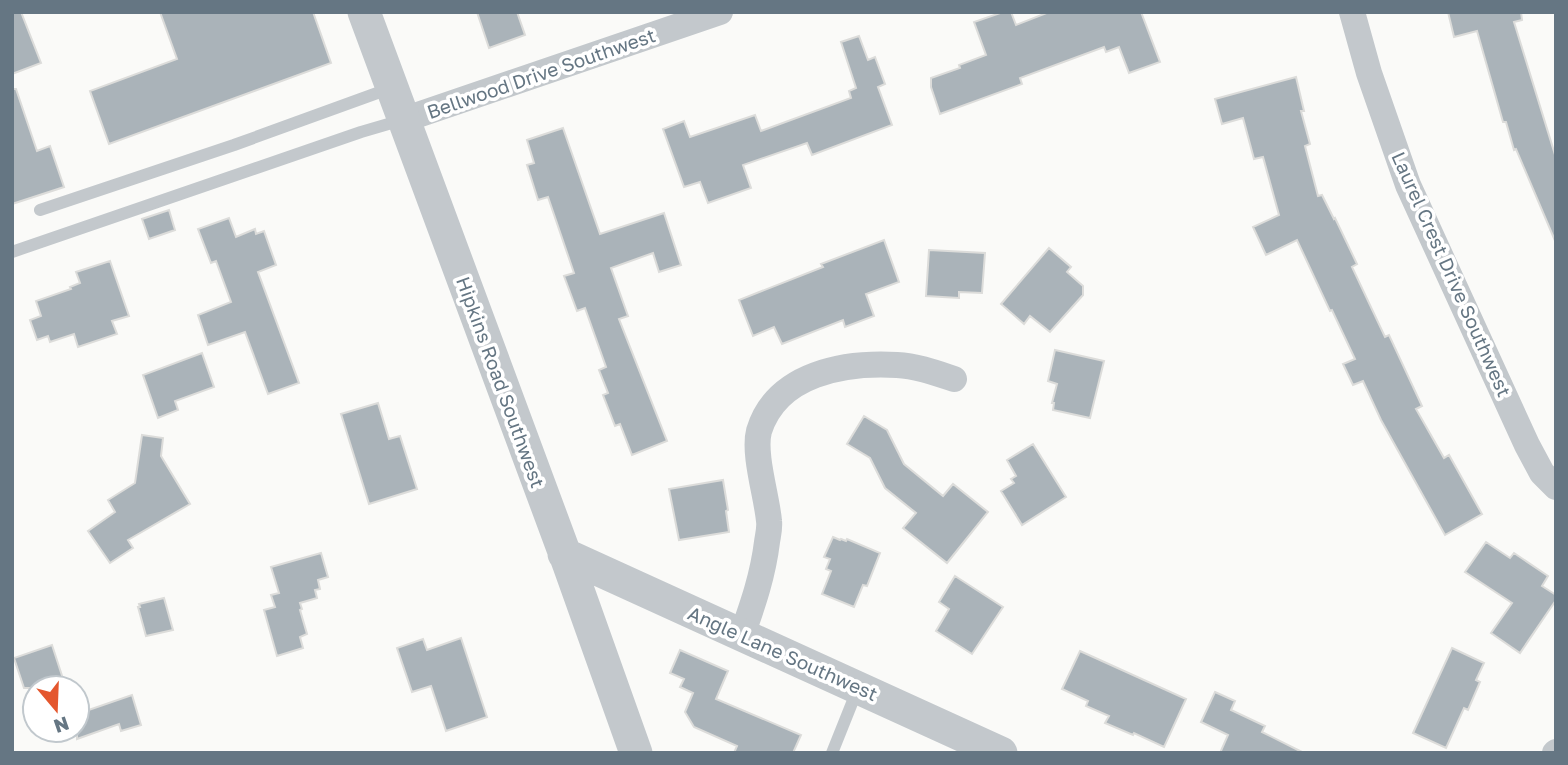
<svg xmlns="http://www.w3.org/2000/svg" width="1568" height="765" font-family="'Golos Text',sans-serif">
<rect width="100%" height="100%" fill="#fafaf8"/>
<!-- building -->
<path fill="#aab3b9" stroke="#dcdcda" stroke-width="2" d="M 12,12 L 21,12 L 41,63 L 12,74 Z
M 160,12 L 313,12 L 331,63 L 109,144 L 90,91 L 177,59 Z
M 477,12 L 517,12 L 525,35 L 489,48 Z
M 1003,12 L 1011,12 L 1016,25 L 1049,12 L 1141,12 L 1160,62 L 1129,73 L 1119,47 L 1106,52 L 1104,47 L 1020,78 L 1022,84 L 940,114 L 931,87 L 931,78 L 960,68 L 959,65 L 986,55 L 974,22 Z
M 1448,12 L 1521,12 L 1522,20 L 1514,22 L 1556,158 L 1556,243 L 1516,149 L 1514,150 L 1506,122 L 1503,122 L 1477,31 L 1454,37 Z
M 859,36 L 868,60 L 875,57 L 885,84 L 878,87 L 892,125 L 812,155 L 807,143 L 743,165 L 751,188 L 708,203 L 700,182 L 684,187 L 663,129 L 684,121 L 690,137 L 755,115 L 761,131 L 851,98 L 849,91 L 856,88 L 841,42 Z
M 1296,77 L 1304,111 L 1301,111 L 1310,144 L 1305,146 L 1318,196 L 1322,195 L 1334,219 L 1335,218 L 1357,264 L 1352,267 L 1385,337 L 1389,335 L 1422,406 L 1416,409 L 1444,458 L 1449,455 L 1482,514 L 1445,535 L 1381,420 L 1363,381 L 1353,385 L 1343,364 L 1355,359 L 1332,310 L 1330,311 L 1297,240 L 1266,255 L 1253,227 L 1279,215 L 1263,157 L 1254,159 L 1243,118 L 1222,124 L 1215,99 Z
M 12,89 L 16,89 L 37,151 L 50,146 L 64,187 L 12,204 Z
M 563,128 L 600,234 L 664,213 L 681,265 L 659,272 L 653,253 L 611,268 L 628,316 L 619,319 L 667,441 L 632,455 L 620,424 L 615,426 L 603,395 L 608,393 L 599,370 L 606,367 L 585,308 L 577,311 L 564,276 L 574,273 L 548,197 L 538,200 L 527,165 L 534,163 L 527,140 Z
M 169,210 L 175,230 L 149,239 L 142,219 Z
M 229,218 L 236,237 L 255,229 L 256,234 L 264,231 L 276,265 L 258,272 L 299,383 L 268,394 L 245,332 L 208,345 L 198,315 L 231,302 L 216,261 L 211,263 L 198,229 Z
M 884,240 L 899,282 L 866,294 L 874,316 L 845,327 L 843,320 L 782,344 L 774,327 L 753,336 L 739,300 L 823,267 L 821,264 Z
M 1049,248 L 1071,267 L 1067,272 L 1083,286 L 1083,295 L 1050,332 L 1030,316 L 1024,324 L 1001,304 Z
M 929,250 L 985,253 L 982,293 L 959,292 L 959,298 L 926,296 Z
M 110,261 L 129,316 L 112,321 L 117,334 L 78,347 L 74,334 L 50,342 L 48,336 L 37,340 L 30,320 L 41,316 L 36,301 L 71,289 L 70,287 L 80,283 L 76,272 Z
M 1055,350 L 1104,361 L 1090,418 L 1053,410 L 1054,403 L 1052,403 L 1057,384 L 1048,381 Z
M 202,353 L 214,387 L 175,401 L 178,410 L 158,418 L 143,375 Z
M 378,403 L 389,439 L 400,436 L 417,489 L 369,504 L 341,414 Z
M 864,416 L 887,430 L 904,464 L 943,496 L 953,484 L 988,512 L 947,563 L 903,528 L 916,513 L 885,488 L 870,458 L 847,444 Z
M 142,435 L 163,438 L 161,456 L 190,504 L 128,540 L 133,548 L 110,563 L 88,531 L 115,512 L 108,500 L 135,483 Z
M 1033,444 L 1066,497 L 1022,525 L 1001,491 L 1014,483 L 1011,479 L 1016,476 L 1007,460 Z
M 723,480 L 728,510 L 726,511 L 729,532 L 679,540 L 669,489 Z
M 833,537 L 840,540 L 841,539 L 846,541 L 847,539 L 880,553 L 867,586 L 863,585 L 854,607 L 822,594 L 831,571 L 826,569 L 830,559 L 824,557 Z
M 1486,542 L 1510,558 L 1514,553 L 1548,576 L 1542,586 L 1556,595 L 1556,600 L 1520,653 L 1491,633 L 1512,603 L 1465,572 Z
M 321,553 L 328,577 L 318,580 L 320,589 L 315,590 L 317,598 L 300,603 L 302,609 L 300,610 L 307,634 L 300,637 L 303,648 L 277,656 L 264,610 L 275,607 L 271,595 L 279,593 L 271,567 Z
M 955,576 L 1003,607 L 972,654 L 936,631 L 949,609 L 939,602 Z
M 164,598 L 173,630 L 146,636 L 138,607 L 140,607 L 139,604 Z
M 461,638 L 487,717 L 446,731 L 431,686 L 412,692 L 397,648 L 423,639 L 427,650 Z
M 52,645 L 66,688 L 24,688 L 14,658 Z
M 1452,648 L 1484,663 L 1476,680 L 1480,682 L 1468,710 L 1464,708 L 1446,748 L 1413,733 Z
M 680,650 L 728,671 L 716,699 L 801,735 L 793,753 L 734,753 L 737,746 L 694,727 L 685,712 L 693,693 L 680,687 L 684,679 L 670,673 Z
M 1080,651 L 1186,699 L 1164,747 L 1134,733 L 1133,735 L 1105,723 L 1109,716 L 1086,706 L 1088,701 L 1062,689 Z
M 1215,692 L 1235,701 L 1231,710 L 1265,726 L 1262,732 L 1304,753 L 1220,753 L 1228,735 L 1201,722 Z
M 132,695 L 141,725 L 121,731 L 119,724 L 77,739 L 77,714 Z"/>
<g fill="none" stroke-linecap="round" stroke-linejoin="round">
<!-- service -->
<path stroke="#c3c8cc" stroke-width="12" d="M 40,210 L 234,145 L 391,88
M 12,252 L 361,132 L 402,120
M 832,753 L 858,688"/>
<!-- minor -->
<path stroke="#c3c8cc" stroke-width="26" d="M 1352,12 L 1369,73 L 1408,185 L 1527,445 L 1542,473 L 1556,487
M 403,120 L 720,12
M 742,635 C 753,604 763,575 767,542 C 768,535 770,528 769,521 C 767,497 753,454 759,431 C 777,373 845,362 897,365 C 917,366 936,373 954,379
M 1555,753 L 1556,752"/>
<!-- tertiary -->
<path stroke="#c3c8cc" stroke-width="33" d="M 364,12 L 569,565 L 636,753
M 564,554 L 1001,753"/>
</g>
<g text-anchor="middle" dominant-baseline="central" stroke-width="7" stroke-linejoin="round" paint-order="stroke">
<!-- street labels -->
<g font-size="19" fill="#657683" stroke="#fff">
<text transform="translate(541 73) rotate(-19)">Bellwood Drive Southwest</text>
<text transform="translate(1452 274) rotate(66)">Laurel Crest Drive Southwest</text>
<text transform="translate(501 382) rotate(70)">Hipkins Road Southwest</text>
<text transform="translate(783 653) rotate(24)">Angle Lane Southwest</text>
</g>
</g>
<!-- border -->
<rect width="1568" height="765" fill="none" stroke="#657683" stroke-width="28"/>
<!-- north arrow -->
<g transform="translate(56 709) rotate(161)"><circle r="33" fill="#ffffff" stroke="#c1c8cd" stroke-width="2"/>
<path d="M0-5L12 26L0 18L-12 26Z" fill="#e4572e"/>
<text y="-10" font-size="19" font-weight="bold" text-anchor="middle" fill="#657683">N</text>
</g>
</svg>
